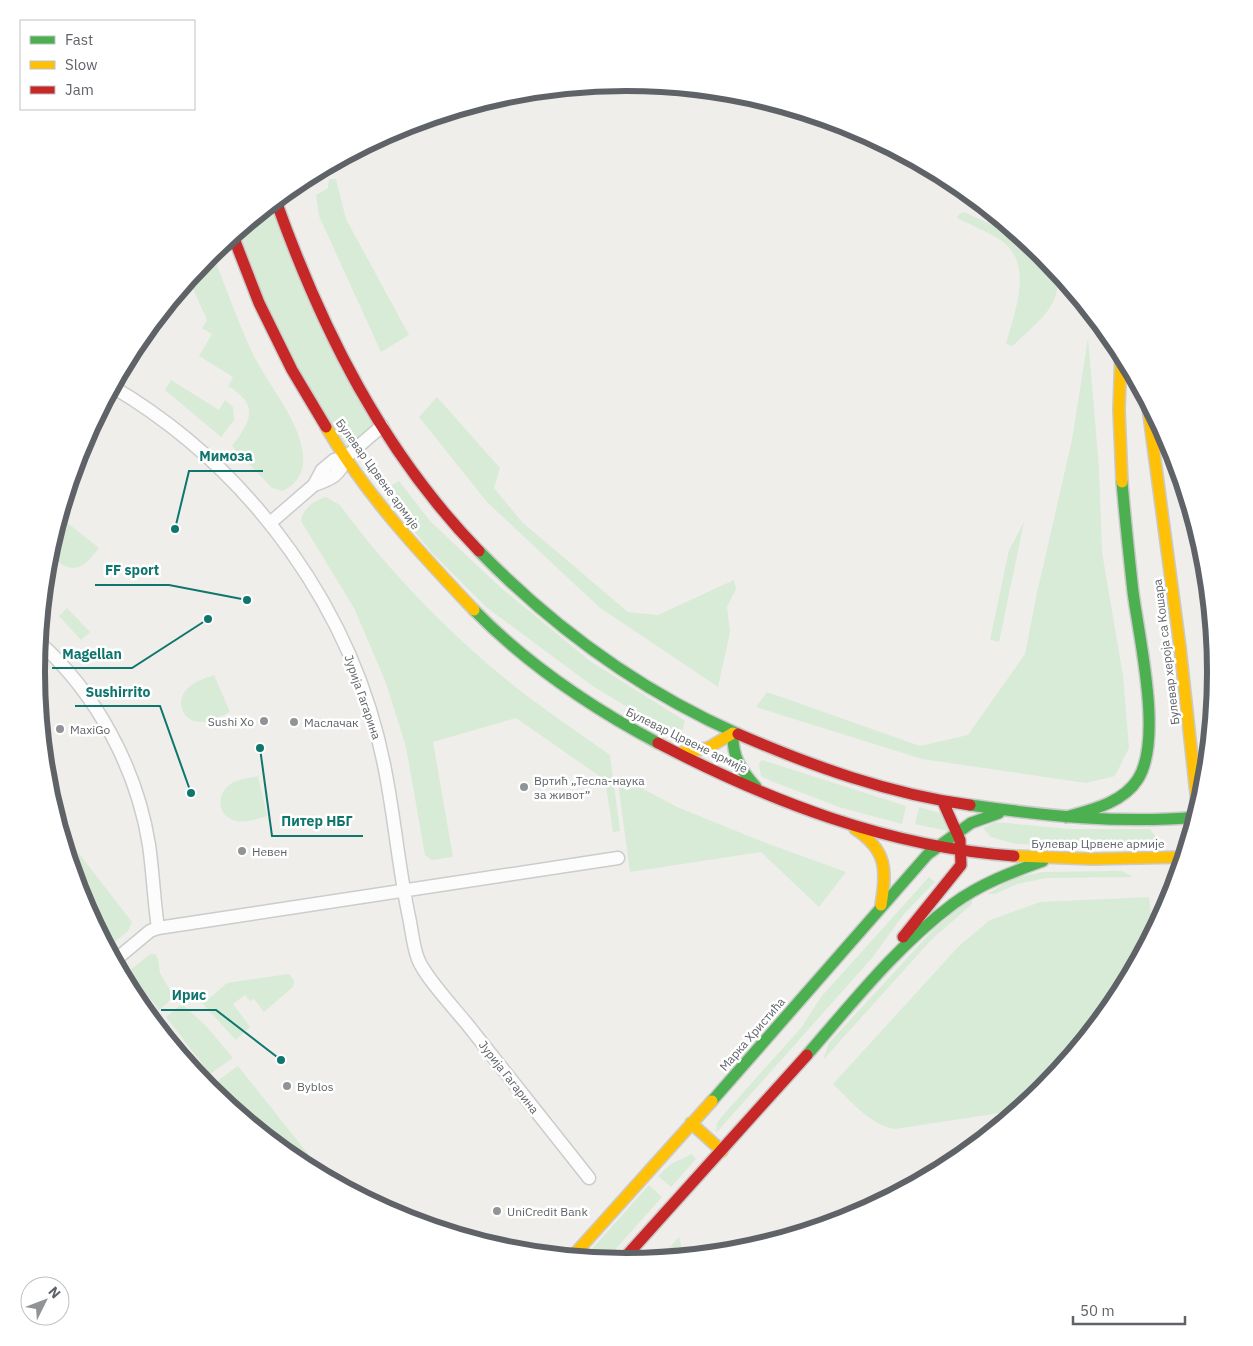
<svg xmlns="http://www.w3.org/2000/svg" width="1253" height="1346" font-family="'IBM Plex Sans',sans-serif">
<rect width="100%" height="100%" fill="#efeeea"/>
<!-- green -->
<path fill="#d8ebd6" d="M 329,179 L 336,179 L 346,219 L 409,335 L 381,352 L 319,216 L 316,195 L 328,188 Z
M 276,201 L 382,426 L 346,457 L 313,408 L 233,236 Z
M 964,212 C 996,228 1079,255 1052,304 C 1044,319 1025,333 1013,346 L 1006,344 C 1014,312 1036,263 999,239 C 986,231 971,225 957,218 L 959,214 Z
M 212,253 C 226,287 238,323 254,356 C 270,388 299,419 303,455 C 305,470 297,486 282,491 L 272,488 L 232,446 C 251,421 260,405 228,386 L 233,377 L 199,356 L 212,334 L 202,328 L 207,320 L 189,280 Z
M 1088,338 L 1099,468 L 1102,552 L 1123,676 L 1129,748 L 1115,776 L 1086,783 L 922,759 L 756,707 L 767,692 L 920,746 L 968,735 L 1025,654 L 1037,593 L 1072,440 Z
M 171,380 L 219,410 L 225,400 L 233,407 L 234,420 L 221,437 L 165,390 Z
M 437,397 L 500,468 L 494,488 L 522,522 L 628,612 L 658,615 L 734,580 L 736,589 L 727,607 L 730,632 L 718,687 L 599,607 L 487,502 L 419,417 Z
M 399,481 L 430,521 L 500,587 L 590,661 L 685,721 L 680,738 L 594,687 L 486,607 L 432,553 L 382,491 Z
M 326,497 L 340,505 C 386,568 442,626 502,676 C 537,705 574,729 610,755 L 620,831 L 613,832 L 605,780 L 516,718 L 433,742 L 453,857 L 432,860 L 425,855 L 406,747 L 386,683 L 354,608 L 301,521 C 302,509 315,500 326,497 Z
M 65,521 L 99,548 C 89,561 77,576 60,563 C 56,559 52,556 51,550 C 50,540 60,529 65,521 Z
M 1024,522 L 999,642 L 990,640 L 1009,550 Z
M 67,608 L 90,632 L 81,640 L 59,616 Z
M 214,675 L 230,712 C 221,716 211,723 201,722 C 180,722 175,699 189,687 C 196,681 206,678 214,675 Z
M 762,760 L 906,806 L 902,824 L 839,807 L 771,781 L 761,776 L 759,764 Z
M 617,775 L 677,807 L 766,843 L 846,872 L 819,907 L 761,852 L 630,872 Z
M 258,776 L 267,816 C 257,819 246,823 236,821 C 216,816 216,793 232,783 C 239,779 250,778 258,776 Z
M 919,807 L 943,814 L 948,831 L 915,824 Z
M 995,822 L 1069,829 L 1150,829 L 1155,836 L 1156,848 L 1016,844 L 991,837 L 983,828 Z
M 62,834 L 67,838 L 132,922 L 128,931 L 107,948 L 81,899 Z
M 1113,871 L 1122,871 L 1133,877 L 1046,878 L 1017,884 L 995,894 L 987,894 L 1014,878 L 1042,872 Z
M 929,877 L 935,882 L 904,914 L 872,958 L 716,1133 L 717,1123 L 724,1114 L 801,1028 L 821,997 Z
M 972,897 L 972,904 L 932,939 L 823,1060 L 829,1043 L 934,929 Z
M 1149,897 L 1153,934 L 1117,1001 L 1044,1091 L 1020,1110 L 895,1129 C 870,1125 851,1101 833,1084 L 959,946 L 990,920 L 1040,902 Z
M 150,954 L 155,954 L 158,959 L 160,973 L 174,997 L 159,1010 L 129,971 Z
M 289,974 L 294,980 L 293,987 L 264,1012 L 254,999 L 250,1001 L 245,995 L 233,1004 L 250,1027 L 236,1040 L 199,1000 L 201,996 L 206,1001 L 227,983 Z
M 182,1004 L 206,1026 L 233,1058 L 210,1074 L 166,1017 Z
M 238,1066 L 320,1169 L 315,1172 C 275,1151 243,1118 215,1083 Z
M 692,1154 L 696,1159 L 671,1187 L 658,1176 L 671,1164 Z
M 649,1185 L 662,1197 L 605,1261 L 583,1259 Z
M 679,1237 L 684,1258 L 658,1260 Z"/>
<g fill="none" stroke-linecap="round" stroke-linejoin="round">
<defs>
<path id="street" d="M 113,387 C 253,470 357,614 386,775 C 395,822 399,870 409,917 C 412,931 413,946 418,959 C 425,977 454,1008 467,1024 C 508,1075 548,1127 589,1178
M 314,485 C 332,479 340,475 346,457
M 270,523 L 314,485 L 322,470 L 334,460 L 346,457 L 382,426
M 39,642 C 97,694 137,769 149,845 C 153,873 154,901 158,928
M 114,961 L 150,931 L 158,928 L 618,858"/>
<path id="fast" d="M 479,551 C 553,627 641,691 738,734
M 474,610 C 526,663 592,708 658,743
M 733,733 C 732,757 741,770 756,787
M 970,805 C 1046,816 1121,824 1197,817
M 1066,817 C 1091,810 1123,803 1138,779 C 1163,739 1139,638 1133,592 C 1129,555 1125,519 1122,482
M 807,1055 C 853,1002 897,946 953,904 C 980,884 1012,872 1043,861
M 712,1101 L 928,854 L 971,823 L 999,813"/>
<path id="slow" d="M 1121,351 L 1119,410 L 1122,482
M 1147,400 L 1180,647 L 1198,812
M 326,427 C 366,495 420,553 474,610
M 679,753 L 708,748 L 733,733
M 855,829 C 887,850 887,870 881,905
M 1014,856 L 1092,859 L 1185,857
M 691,1123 L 722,1151
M 571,1258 L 712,1101"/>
<path id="jam" d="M 276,201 C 322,330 383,452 479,551
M 233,236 L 259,303 L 292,370 L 326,427
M 738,734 C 812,766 889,794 970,805
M 658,743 C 769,801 888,847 1014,856
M 903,937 L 961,865 L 960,840 L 943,802
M 620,1263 L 807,1055"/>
</defs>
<!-- street casing -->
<use href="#street" stroke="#cbcccc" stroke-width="15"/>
<!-- fast casing -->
<use href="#fast" stroke="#cacacb" stroke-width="14"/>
<!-- slow casing -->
<use href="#slow" stroke="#cacacb" stroke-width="14"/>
<!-- jam casing -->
<use href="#jam" stroke="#cacacb" stroke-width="14"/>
<!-- street -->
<use href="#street" stroke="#fdfcfc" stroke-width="12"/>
<!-- fast -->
<use href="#fast" stroke="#4caf50" stroke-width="11"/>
<!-- slow -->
<use href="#slow" stroke="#ffc107" stroke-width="11"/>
<!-- jam -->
<use href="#jam" stroke="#c62828" stroke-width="11"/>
</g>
<!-- markers -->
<g fill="#919496" stroke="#fff" stroke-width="2">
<circle cx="264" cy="721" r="5"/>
<circle cx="294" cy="722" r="5"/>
<circle cx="60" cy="729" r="5"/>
<circle cx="524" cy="787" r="5"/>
<circle cx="242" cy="851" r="5"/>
<circle cx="287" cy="1086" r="5"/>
<circle cx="497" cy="1211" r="5"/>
</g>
<g text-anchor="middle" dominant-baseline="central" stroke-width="5" stroke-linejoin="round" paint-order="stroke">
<!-- street labels -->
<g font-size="12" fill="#5f6368" stroke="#fff">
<text transform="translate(378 474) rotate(54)">Булевар Црвене армије</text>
<text transform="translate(1166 652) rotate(-97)">Булевар хероја са Кошара</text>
<text transform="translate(363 697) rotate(71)">Јурија Гагарина</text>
<text transform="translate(687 740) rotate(26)">Булевар Црвене армије</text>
<text x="1098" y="843">Булевар Црвене армије</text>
<text transform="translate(752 1034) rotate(-49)">Марка Христића</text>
<text transform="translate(509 1077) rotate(52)">Јурија Гагарина</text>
</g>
<!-- poi labels -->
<g font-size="12" fill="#5f6368" stroke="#fff" text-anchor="start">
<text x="254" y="721" text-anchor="end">Sushi Xo</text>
<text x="304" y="722">Маслачак</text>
<text x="70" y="729">MaxiGo</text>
<text x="534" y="780">Вртић „Тесла-наука<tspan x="534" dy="14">за живот”</tspan></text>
<text x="252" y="851">Невен</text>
<text x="297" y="1086">Byblos</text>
<text x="507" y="1211">UniCredit Bank</text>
</g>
</g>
<!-- crop -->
<path d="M0 0H1253V1346H0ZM45 672a581 581 0 1 1 1162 0a581 581 0 1 1-1162 0Z" fill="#fff" fill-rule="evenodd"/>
<path fill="none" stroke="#5f6368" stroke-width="6" d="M45 672a581 581 0 1 1 1162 0a581 581 0 1 1-1162 0Z"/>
<!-- callouts -->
<path fill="none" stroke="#0f766e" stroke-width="2" d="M175 529L189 471H263M247 600L169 585H95M208 619L132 668H52M191 793L160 706H75M260 748L272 836H363M281 1060L216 1010H161"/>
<g fill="#0f766e" stroke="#fff" stroke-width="2">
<circle cx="175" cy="529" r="5"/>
<circle cx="247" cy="600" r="5"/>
<circle cx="208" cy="619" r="5"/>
<circle cx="191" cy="793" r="5"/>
<circle cx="260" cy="748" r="5"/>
<circle cx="281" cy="1060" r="5"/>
</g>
<g font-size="14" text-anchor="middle" font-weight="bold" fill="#0f766e" stroke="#fff" stroke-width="5" stroke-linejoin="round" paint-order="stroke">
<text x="226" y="461">Мимоза</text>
<text x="132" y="575">FF sport</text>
<text x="92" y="659">Magellan</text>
<text x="118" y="697">Sushirrito</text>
<text x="317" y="826">Питер НБГ</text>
<text x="189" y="1000">Ирис</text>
</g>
<!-- legend -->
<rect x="20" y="20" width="175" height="90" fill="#ffffff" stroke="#bfc1c3"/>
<rect x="30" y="36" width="25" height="8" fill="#4caf50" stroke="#bfc1c3"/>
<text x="65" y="45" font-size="15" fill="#5f6368">Fast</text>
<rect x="30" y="61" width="25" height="8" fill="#ffc107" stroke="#bfc1c3"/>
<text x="65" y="70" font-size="15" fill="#5f6368">Slow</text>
<rect x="30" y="86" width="25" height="8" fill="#c62828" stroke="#bfc1c3"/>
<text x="65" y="95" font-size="15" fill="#5f6368">Jam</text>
<!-- north arrow -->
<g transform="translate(45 1301) rotate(48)"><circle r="24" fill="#ffffff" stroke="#bfc1c3"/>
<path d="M0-4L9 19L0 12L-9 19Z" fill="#919496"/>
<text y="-8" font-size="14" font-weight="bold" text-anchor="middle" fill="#5f6368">N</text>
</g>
<!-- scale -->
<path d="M1073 1316v8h112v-8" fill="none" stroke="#5f6368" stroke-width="2.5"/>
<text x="1080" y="1316" font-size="15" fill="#5f6368" stroke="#ffffff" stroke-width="4" paint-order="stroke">50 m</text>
</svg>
